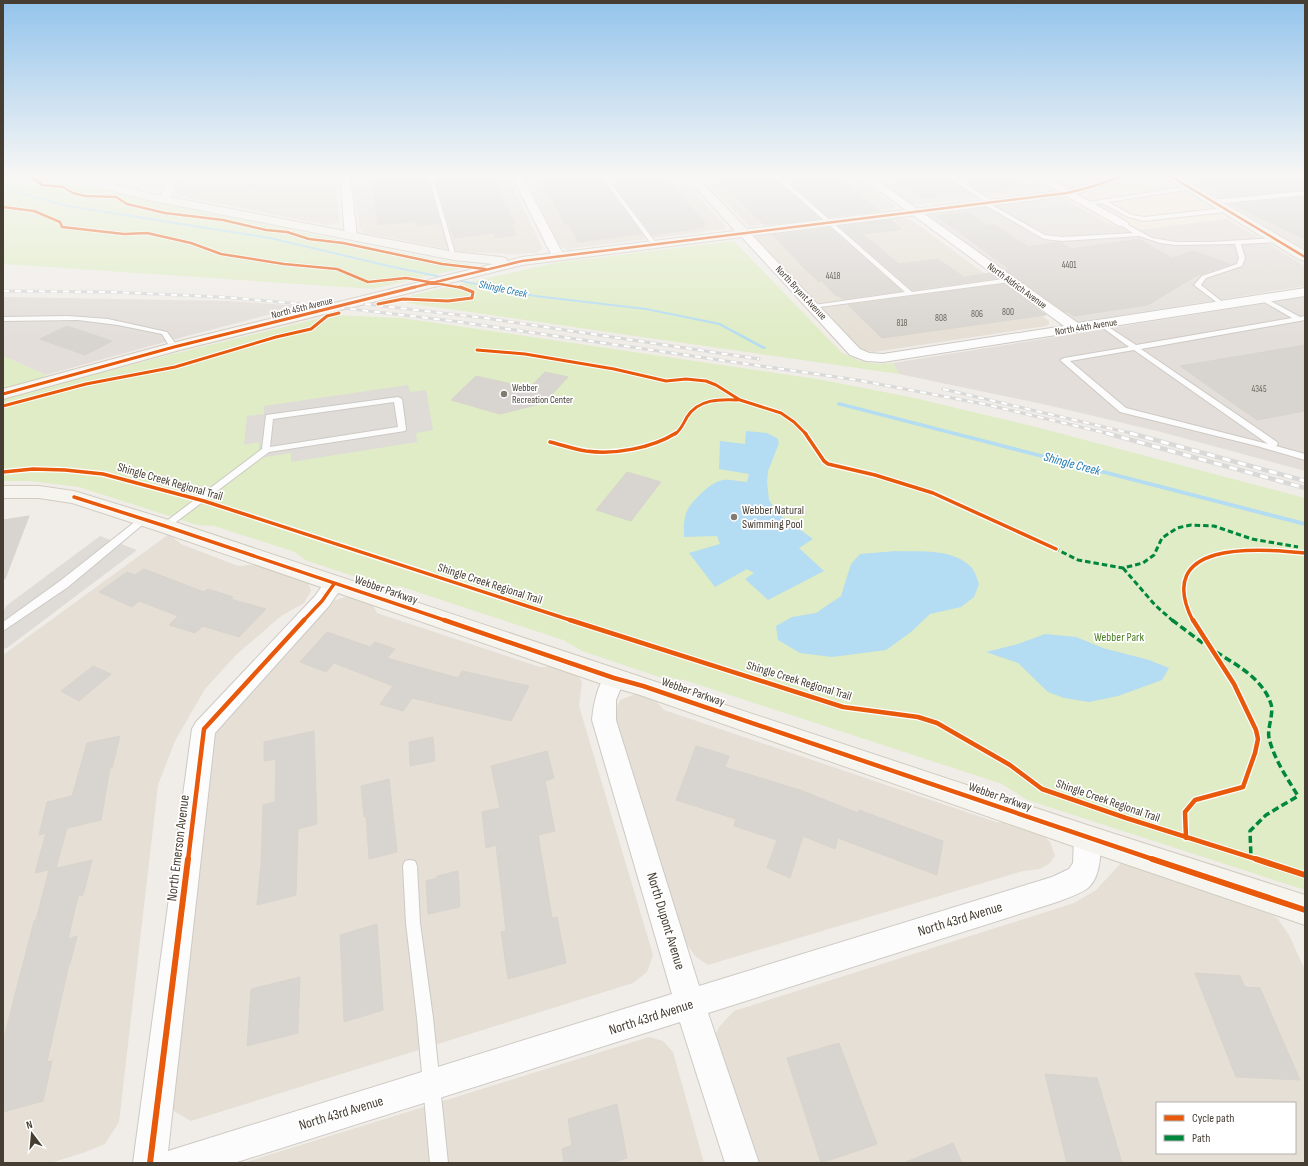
<svg xmlns="http://www.w3.org/2000/svg" width="1308" height="1166" font-family="'Sofia Sans Condensed',sans-serif">
<rect width="100%" height="100%" fill="#f0ede8"/>
<!-- residential -->
<path fill="#e5dfd5" fill-rule="evenodd" d="M 180,174 L 336,174 L 339,223 L 326,225 L 175,195 Z
M 352,174 L 506,174 L 543,249 L 536,253 L 514,254 L 463,252 L 364,233 L 360,230 Z
M 524,174 L 677,174 L 726,227 L 725,229 L 718,230 L 568,249 L 564,248 L 560,246 Z
M 698,174 L 853,174 L 895,206 L 892,209 L 749,226 Z
M 867,174 L 1025,174 L 1049,188 L 1047,190 L 913,205 L 908,204 Z
M 902,218 L 913,221 L 1049,321 L 1049,324 L 1046,326 L 874,352 L 867,351 L 861,349 L 757,239 L 757,237 L 760,235 Z
M 169,534 L 181,544 L 238,566 L 260,564 L 308,582 L 311,591 L 304,603 L 281,616 L 236,655 L 205,689 L 175,741 L 158,785 L 119,1122 L 105,1144 L 83,1153 L 50,1163 L 3,1163 L 3,655 Z
M 345,597 L 372,603 L 377,613 L 540,667 L 561,666 L 577,673 L 582,682 L 579,706 L 653,955 L 647,972 L 633,983 L 191,1121 L 172,1110 L 204,747 L 243,683 L 333,601 Z
M 638,693 L 653,698 L 664,710 L 996,822 L 1018,824 L 1040,832 L 1050,842 L 1055,856 L 1050,863 L 1040,869 L 1023,871 L 708,965 L 695,956 L 686,943 L 614,712 L 620,700 Z
M 1122,862 L 1263,909 L 1278,919 L 1289,935 L 1305,970 L 1305,1163 L 748,1163 L 711,1046 L 719,1027 L 734,1011 L 1074,903 L 1096,890 ZM 1157,1103 L 1295,1103 L 1295,1153 L 1157,1153 Z
M 649,1037 L 663,1041 L 673,1052 L 704,1163 L 243,1163 Z"/>
<!-- commercial -->
<path fill="#f4e8d9" d="M 1041,174 L 1115,174 L 1070,186 L 1059,184 Z
M 1141,175 L 1148,175 L 1160,177 L 1227,219 L 1139,230 L 1113,226 L 1060,197 L 1093,192 Z"/>
<!-- industrial -->
<path fill="#e3ded9" d="M 1178,174 L 1305,174 L 1305,250 L 1236,209 Z
M 1060,197 L 1113,226 L 1139,230 L 1227,219 L 1305,266 L 1305,286 L 1079,322 L 1070,319 L 927,216 L 929,214 Z
M 3,297 L 228,301 L 302,306 L 183,337 L 46,375 L 3,356 Z
M 1305,297 L 1305,471 L 1161,432 L 1047,405 L 899,374 L 893,363 Z"/>
<!-- green -->
<path fill="#dfecc5" d="M 3,174 L 57,174 L 68,180 L 123,196 L 443,261 L 470,264 L 459,269 L 373,289 L 3,264 Z
M 106,174 L 163,174 L 159,187 L 155,188 Z
M 734,241 L 841,352 C 862,363 870,365 893,363 L 899,374 L 407,303 L 406,299 L 413,295 L 554,263 Z
M 333,315 L 402,318 L 817,379 L 910,397 L 1032,426 L 1305,498 L 1305,890 L 1027,800 L 1002,784 L 684,680 L 659,677 L 582,651 L 563,640 L 402,587 L 380,585 L 305,560 L 295,552 L 214,526 L 197,525 L 79,487 L 30,481 L 3,481 L 3,356 L 46,375 L 59,384 L 173,354 Z"/>
<!-- parking -->
<path fill="#dfdcd8" d="M 408,385 L 410,392 L 426,390 L 433,430 L 416,433 L 417,442 L 291,462 L 291,453 L 259,458 L 259,442 L 244,445 L 247,416 L 264,414 L 264,406 Z
M 100,536 L 137,550 L 7,648 L 3,649 L 3,612 L 6,606 Z"/>
<!-- water -->
<path fill="#b4dcf2" d="M 746,431 L 767,433 L 777,438 L 779,443 L 768,471 L 767,483 L 769,500 L 777,513 L 813,539 L 799,548 L 824,571 L 768,600 L 745,579 L 754,573 L 747,569 L 715,587 L 689,553 L 720,544 L 717,536 L 684,537 C 684,528 683,518 688,509 C 693,500 712,481 723,480 C 730,479 739,482 747,482 L 749,474 L 719,469 L 720,441 L 745,444 Z
M 896,551 C 919,552 953,548 971,567 C 975,571 977,579 979,584 L 974,597 L 961,607 L 930,614 L 911,632 L 886,650 L 832,657 L 800,653 L 778,640 L 776,626 L 792,617 L 816,613 L 841,596 L 851,564 L 860,554 Z
M 1045,634 L 1076,637 L 1103,648 L 1149,660 L 1169,668 L 1162,680 L 1118,696 L 1089,702 L 1064,698 L 1048,692 L 1018,663 L 986,652 L 1018,644 Z"/>
<g fill="none" stroke-linecap="round" stroke-linejoin="round">
<!-- stream -->
<path fill="#b4dcf2" fill-rule="evenodd" d="M 3,185 L 24,193 L 68,205 L 270,237 L 393,266 L 535,295 L 646,308 L 720,323 L 767,348 L 763,349 L 719,325 L 646,310 L 535,297 L 393,268 L 270,239 L 68,207 L 22,195 L 3,187 Z
M 839,402 L 1305,522 L 1305,526 L 837,405 L 837,403 Z"/>
</g>
<!-- building -->
<path fill="#d8d4cf" stroke="#d8d4cd" d="M 393,174 L 394,177 L 427,174 L 440,223 L 418,226 L 417,221 L 378,225 L 371,175 Z
M 477,174 L 489,174 L 491,179 L 495,181 L 503,198 L 501,198 L 515,223 L 511,224 L 516,235 L 495,238 L 494,233 L 454,238 L 449,222 L 448,222 L 435,178 Z
M 618,174 L 662,174 L 706,224 L 703,225 L 705,227 L 652,235 L 607,175 Z
M 754,174 L 771,174 L 820,219 L 764,225 L 718,178 Z
M 779,174 L 799,174 L 802,176 L 833,174 L 880,211 L 829,217 Z
M 887,174 L 943,174 L 970,193 L 922,198 Z
M 951,174 L 998,174 L 1027,187 L 981,192 Z
M 1186,174 L 1305,174 L 1305,190 L 1220,198 L 1216,196 L 1226,194 Z
M 599,176 L 642,234 L 578,242 L 569,225 L 566,225 L 542,181 Z
M 1305,197 L 1305,239 L 1232,204 Z
M 967,212 L 988,226 L 996,225 L 1028,247 L 1060,242 L 1071,249 L 1139,239 L 1172,258 L 1193,251 L 1230,264 L 1196,276 L 1148,305 L 1074,316 L 1068,312 L 1065,312 L 1005,270 L 1009,269 L 937,216 Z
M 891,220 L 902,229 L 863,234 L 899,264 L 938,259 L 964,277 L 989,273 L 997,278 L 912,290 L 839,226 Z
M 830,228 L 902,291 L 843,299 L 839,296 L 836,296 L 822,281 L 819,282 L 801,265 L 773,235 Z
M 1005,284 L 1046,315 L 882,338 L 848,305 Z
M 67,326 L 112,341 L 85,355 L 40,339 Z
M 1305,345 L 1305,411 L 1257,420 L 1180,366 Z
M 545,372 L 568,377 L 544,403 L 500,414 L 451,400 L 476,376 L 529,388 Z
M 627,472 L 661,482 L 631,521 L 596,510 Z
M 29,516 L 5,579 L 3,579 L 3,520 Z
M 144,569 L 204,592 L 208,589 L 233,597 L 231,599 L 266,609 L 239,637 L 203,626 L 195,633 L 169,625 L 178,616 L 139,601 L 132,607 L 99,592 L 127,572 L 135,575 Z
M 327,632 L 370,647 L 375,642 L 395,649 L 387,658 L 458,678 L 462,671 L 529,686 L 511,721 L 412,698 L 403,711 L 380,704 L 393,686 L 334,663 L 326,672 L 300,662 Z
M 93,666 L 111,674 L 79,701 L 61,691 Z
M 314,731 L 317,824 L 298,829 L 296,895 L 257,905 L 261,864 L 263,805 L 275,802 L 276,759 L 264,761 L 264,742 Z
M 120,736 L 112,768 L 110,768 L 101,820 L 67,828 L 56,868 L 35,873 L 46,833 L 39,835 L 47,802 L 72,796 L 87,743 Z
M 433,737 L 435,761 L 410,766 L 409,742 Z
M 696,746 L 729,756 L 725,767 L 800,790 L 858,813 L 859,810 L 943,841 L 937,875 L 838,838 L 835,849 L 803,836 L 790,878 L 767,868 L 777,840 L 734,826 L 736,819 L 676,800 Z
M 547,751 L 554,778 L 545,781 L 555,831 L 538,835 L 552,918 L 557,917 L 566,963 L 508,979 L 501,932 L 506,931 L 496,845 L 486,848 L 482,812 L 500,808 L 491,766 Z
M 389,779 L 397,852 L 369,859 L 366,816 L 364,817 L 361,786 Z
M 92,860 L 83,895 L 78,896 L 68,939 L 77,936 L 70,964 L 69,964 L 47,1062 L 52,1061 L 43,1101 L 3,1112 L 3,1041 L 34,921 L 36,920 L 49,870 Z
M 458,871 L 460,907 L 428,914 L 426,881 L 437,878 L 437,876 Z
M 377,924 L 383,1010 L 344,1022 L 340,935 Z
M 1195,973 L 1240,976 L 1245,987 L 1260,988 L 1300,1080 L 1236,1077 Z
M 300,977 L 298,1033 L 247,1046 L 251,989 Z
M 839,1043 L 877,1144 L 821,1163 L 787,1058 Z
M 1045,1074 L 1097,1078 L 1122,1163 L 1067,1163 Z
M 617,1104 L 627,1158 L 611,1163 L 564,1163 L 562,1149 L 572,1145 L 568,1119 Z
M 953,1143 L 962,1163 L 906,1163 L 906,1162 Z"/>
<g fill="none" stroke-linecap="round" stroke-linejoin="round">
<defs>
<path id="lane" d="M 428,174 L 432,174 L 456,257 L 451,256 Z
M 600,174 L 604,174 L 656,243 L 656,245 L 652,245 Z
M 772,174 L 777,174 L 912,292 L 1010,278 L 1013,280 L 1010,282 L 812,308 L 812,306 L 814,305 L 905,292 Z
M 944,174 L 949,174 L 992,201 L 992,203 L 990,204 L 1045,235 L 1062,237 L 1133,233 L 1121,225 L 1120,224 L 1123,222 L 1152,238 L 1176,242 L 1211,242 L 1275,238 L 1278,240 L 1275,242 L 1241,244 L 1245,258 L 1242,266 L 1206,278 L 1201,285 L 1225,304 L 1225,306 L 1223,307 L 1194,285 L 1202,276 L 1237,264 L 1239,258 L 1235,244 L 1176,245 L 1160,243 L 1139,236 L 1062,241 L 1044,239 L 983,204 L 983,202 L 986,202 Z
M 1190,186 L 1193,188 L 1192,189 L 1108,202 L 1132,215 L 1144,217 L 1225,208 L 1228,210 L 1225,212 L 1144,221 L 1128,217 L 1102,203 L 1086,205 L 1083,203 Z
M 1305,191 L 1305,195 L 1213,204 L 1210,202 L 1213,200 Z
M 1263,297 L 1300,317 L 1305,316 L 1305,320 L 1141,349 L 1277,442 L 1278,444 L 1276,446 L 1305,454 L 1305,460 L 1257,446 L 1120,412 L 1060,360 L 1064,358 L 1129,347 L 1099,325 L 1098,324 L 1101,322 L 1136,345 L 1292,318 L 1261,300 L 1260,299 ZM 1134,350 L 1268,444 L 1126,408 L 1070,361 Z
M 68,316 L 108,319 L 167,332 L 178,347 L 174,349 L 171,349 L 162,334 L 118,325 L 78,320 L 3,321 L 3,317 Z
M 398,397 L 402,399 L 406,429 L 405,431 L 269,452 L 168,528 L 165,529 L 160,526 L 262,449 L 266,415 ZM 394,402 L 398,427 L 270,447 L 273,419 Z
M 144,516 L 149,519 L 147,521 L 68,587 L 3,631 L 3,622 L 60,581 L 141,517 Z
M 410,860 L 415,861 L 417,866 L 420,923 L 433,1018 L 448,1163 L 430,1163 L 417,1018 L 406,923 L 403,866 L 405,861 Z"/>
<path id="street" d="M 169,174 L 179,174 L 170,199 L 165,202 L 160,199 Z
M 340,174 L 350,174 L 357,237 L 355,239 L 347,239 L 345,237 Z
M 511,174 L 521,174 L 564,256 L 562,259 L 554,259 L 552,256 Z
M 857,174 L 868,174 L 1078,323 L 1305,288 L 1305,296 L 883,362 L 866,361 L 850,355 L 740,235 L 738,233 L 740,231 L 748,231 L 860,349 L 869,353 L 883,354 L 1064,326 Z
M 1028,174 L 1040,174 L 1127,222 L 1129,224 L 1127,226 L 1119,226 Z
M 334,577 L 341,579 L 344,584 L 329,606 L 215,733 L 168,1151 L 672,994 L 592,720 C 594,700 597,690 606,672 L 614,669 L 622,672 L 625,678 L 616,700 L 616,720 L 699,986 L 1052,877 L 1069,869 L 1073,863 L 1074,838 L 1078,829 L 1087,826 L 1096,829 C 1103,844 1102,876 1088,888 C 1080,894 1067,898 1057,902 L 708,1013 L 759,1163 L 725,1163 L 680,1022 L 234,1163 L 133,1163 L 192,729 L 196,722 L 315,596 L 327,579 Z"/>
<path id="secondary" d="M 73,174 L 87,174 L 116,185 L 148,193 L 454,252 L 501,257 L 506,258 L 507,261 L 522,257 L 735,231 L 683,174 L 694,174 L 747,229 L 1067,190 L 1119,174 L 1134,174 L 1133,176 L 1095,189 L 1067,196 L 522,265 L 180,350 L 3,399 L 3,389 L 168,344 L 493,264 L 454,260 L 148,200 L 108,190 L 74,176 Z
M 1162,174 L 1174,174 L 1305,251 L 1305,261 L 1300,260 L 1163,176 Z
M 3,486 L 39,486 L 74,491 L 172,521 L 1087,825 L 1305,895 L 1305,925 L 1087,851 L 640,695 L 605,685 L 158,531 L 72,503 L 39,498 L 3,498 Z"/>
</defs>
<!-- lane casing -->
<use href="#lane" stroke="#cdc9c4" stroke-width="2"/>
<!-- street casing -->
<use href="#street" stroke="#cdc9c4" stroke-width="2"/>
<!-- secondary casing -->
<use href="#secondary" stroke="#d1ccc0" stroke-width="2"/>
<!-- lane -->
<use href="#lane" fill="#fdfcfc" fill-rule="evenodd"/>
<!-- street -->
<use href="#street" fill="#fdfcfc" fill-rule="evenodd"/>
<!-- secondary -->
<use href="#secondary" fill="#f6f4ee" fill-rule="evenodd"/>
<defs>
<path id="rail-far1" d="M 3,291 L 112,292 L 222,297 L 335,307 L 453,321 L 857,380 L 984,404 L 1110,434
M 365,304 L 485,318 L 759,359
M 943,389 L 1134,434"/>
<path id="rail" d="M 1106,433 L 1305,488
M 1130,433 L 1305,481"/>
</defs>
<!-- rail-far1 casing -->
<use href="#rail-far1" stroke="#d9d9d8" stroke-width="3"/>
<!-- rail casing -->
<use href="#rail" stroke="#d9d9d8" stroke-width="4.5"/>
<!-- rail-far1 -->
<use href="#rail-far1" stroke="#fff" stroke-width="2" stroke-dasharray="6" stroke-linecap="butt"/>
<!-- rail -->
<use href="#rail" stroke="#fff" stroke-width="3" stroke-dasharray="8" stroke-linecap="butt"/>
<!-- quiet-far1 -->
<path stroke="#00873e" stroke-width="3" stroke-dasharray="5.5 3" stroke-linecap="butt" d="M 1054,548 L 1078,560 L 1123,568 L 1143,563 L 1154,555 L 1162,538 L 1177,528 L 1191,525 L 1214,526 L 1252,539 L 1298,547
M 1123,568 L 1155,605 L 1173,621"/>
<!-- quiet -->
<path stroke="#00873e" stroke-width="3.5" stroke-dasharray="7 3.5" stroke-linecap="butt" d="M 1172,620 L 1204,644
M 1216,652 C 1237,665 1263,679 1271,704 C 1274,714 1267,728 1269,738 C 1274,759 1287,778 1298,796 L 1266,815 L 1250,831 L 1251,858"/>
<defs>
<path id="cycleway-far4" d="M 28,174 L 42,185 L 63,187 L 73,193 L 85,196 L 116,197 L 127,204 L 165,213 L 223,220 L 266,230 L 287,232 L 309,239 L 343,243 L 442,264 L 485,269
M 1167,174 L 1305,257
M 3,207 L 34,211 L 60,222 L 62,227 L 124,234 L 147,233 L 191,243 L 221,254 L 284,264 L 337,269 L 368,282 L 406,278 L 463,288
M 411,288 L 522,261 L 1067,193 L 1091,187 L 1129,174"/>
<path id="cycleway-far3" d="M 378,304 L 403,299 L 448,301 L 472,298 L 473,292 L 460,287
M 477,350 L 525,354 L 614,369 L 666,381 L 686,379 L 706,381 L 716,385 L 740,400 L 781,413 L 794,422 L 806,434
M 3,394 L 174,347 L 415,287
M 3,406 L 86,384 L 175,367 L 276,337 L 311,329 L 327,316 L 339,313
M 675,434 C 681,430 683,424 687,417 C 698,399 720,399 738,400"/>
<path id="cycleway-far2" d="M 805,433 L 824,461 L 828,464 L 875,475 L 933,493 L 1056,549
M 550,442 C 562,445 574,449 586,451 C 615,455 652,448 676,433
M 3,472 L 33,469 L 65,470 L 103,474 L 204,501 L 573,621
M 74,497 L 165,526 L 447,621
M 303,621 L 322,601 L 334,584
M 1193,621 C 1152,540 1258,548 1305,553"/>
<path id="cycleway-far1" d="M 444,620 L 614,678 L 643,686 L 1155,860
M 570,620 L 843,707 L 918,717 L 937,723 L 1010,765 L 1042,789 L 1126,818 L 1259,860
M 1186,838 L 1185,812 L 1195,800 L 1243,787 L 1255,753 L 1258,739 L 1256,730 L 1234,684 L 1193,620
M 188,860 L 204,729 L 304,620"/>
<path id="cycleway" d="M 1152,859 L 1305,910
M 1256,859 L 1305,875
M 150,1163 L 188,859"/>
</defs>
<!-- cycleway-far4 casing -->
<use href="#cycleway-far4" stroke="#fff" stroke-width="4"/>
<!-- cycleway-far3 casing -->
<use href="#cycleway-far3" stroke="#fff" stroke-width="5"/>
<!-- cycleway-far2 casing -->
<use href="#cycleway-far2" stroke="#fff" stroke-width="6"/>
<!-- cycleway-far1 casing -->
<use href="#cycleway-far1" stroke="#fff" stroke-width="7"/>
<!-- cycleway casing -->
<use href="#cycleway" stroke="#fff" stroke-width="8"/>
<!-- cycleway-far4 -->
<use href="#cycleway-far4" stroke="#e8590c" stroke-width="2.5"/>
<!-- cycleway-far3 -->
<use href="#cycleway-far3" stroke="#e8590c" stroke-width="3"/>
<!-- cycleway-far2 -->
<use href="#cycleway-far2" stroke="#e8590c" stroke-width="3.5"/>
<!-- cycleway-far1 -->
<use href="#cycleway-far1" stroke="#e8590c" stroke-width="4.5"/>
<!-- cycleway -->
<use href="#cycleway" stroke="#e8590c" stroke-width="6"/>
</g>
<!-- sky -->
<linearGradient id="sky" x2="0" y2="1"><stop stop-color="#93c4ec"/><stop offset="0.52" stop-color="#f8f7f5"/><stop offset="1" stop-color="#f8f7f5" stop-opacity="0"/></linearGradient>
<rect width="1308" height="337" fill="url(#sky)"/>
<!-- markers -->
<g fill="#827b72" stroke="#fff" stroke-width="1.5">
<circle cx="504" cy="394" r="4"/>
<circle cx="734" cy="517" r="4"/>
</g>
<g text-anchor="middle" dominant-baseline="central" stroke-width="3.5" stroke-linejoin="round" paint-order="stroke">
<!-- far-number labels -->
<g font-size="9" fill="#6c655c">
<text x="1069" y="265">4401</text>
<text x="833" y="276">4418</text>
<text x="1008" y="312">800</text>
<text x="977" y="314">806</text>
<text x="941" y="318">808</text>
<text x="902" y="323">818</text>
<text x="1259" y="389">4345</text>
</g>
<!-- far-street labels -->
<g font-size="10" fill="#463e33" stroke="#fff">
<text transform="translate(1017 286) rotate(36)">North Aldrich Avenue</text>
<text transform="translate(801 293) rotate(47)">North Bryant Avenue</text>
<text transform="translate(302 308) rotate(-14)">North 45th Avenue</text>
<text transform="translate(1086 327) rotate(-9)">North 44th Avenue</text>
</g>
<!-- far-poi labels -->
<g font-size="10" fill="#463e33" stroke="#fff" text-anchor="start">
<text x="512" y="388">Webber<tspan x="512" dy="12">Recreation Center</tspan></text>
</g>
<!-- far-water labels -->
<g font-size="11" font-style="italic" fill="#247cb2" stroke="#fff">
<text transform="translate(503 289) rotate(12)">Shingle Creek</text>
</g>
<!-- street labels -->
<g font-size="12" fill="#463e33" stroke="#fff">
<text transform="translate(170 482) rotate(16)">Shingle Creek Regional Trail</text>
<text transform="translate(490 584) rotate(18)">Shingle Creek Regional Trail</text>
<text transform="translate(386 590) rotate(19)">Webber Parkway</text>
<text transform="translate(799 681) rotate(17)">Shingle Creek Regional Trail</text>
<text transform="translate(693 692) rotate(19)">Webber Parkway</text>
<text transform="translate(1000 797) rotate(19)">Webber Parkway</text>
<text transform="translate(1108 801) rotate(19)">Shingle Creek Regional Trail</text>
</g>
<!-- poi labels -->
<g font-size="12" fill="#463e33" stroke="#fff" text-anchor="start">
<text x="742" y="510">Webber Natural<tspan x="742" dy="14">Swimming Pool</tspan></text>
</g>
<!-- park labels -->
<g font-size="12" fill="#497c23" stroke="#fff">
<text x="1119" y="637">Webber Park</text>
</g>
<!-- water labels -->
<g font-size="13" font-style="italic" fill="#247cb2" stroke="#fff">
<text transform="translate(1072 464) rotate(15)">Shingle Creek</text>
</g>
<!-- near-street labels -->
<g font-size="14" fill="#463e33" stroke="#fff">
<text transform="translate(178 848) rotate(-83)">North Emerson Avenue</text>
<text transform="translate(960 919) rotate(-17)">North 43rd Avenue</text>
<text transform="translate(666 921) rotate(73)">North Dupont Avenue</text>
<text transform="translate(651 1017) rotate(-18)">North 43rd Avenue</text>
<text transform="translate(341 1113) rotate(-17)">North 43rd Avenue</text>
</g>
</g>
<!-- border -->
<rect width="1308" height="1166" fill="none" stroke="#463e33" stroke-width="8"/>
<!-- legend -->
<rect x="1156" y="1102" width="140" height="52" fill="#ffffff" stroke="#b5b2ad"/>
<rect x="1164" y="1115" width="20" height="6" fill="#e8590c" stroke="#b5b2ad"/>
<text x="1192" y="1122" font-size="12" fill="#463e33">Cycle path</text>
<rect x="1164" y="1135" width="20" height="6" fill="#00873e" stroke="#b5b2ad"/>
<text x="1192" y="1142" font-size="12" fill="#463e33">Path</text>
<!-- north arrow -->
<g transform="translate(32 1134) rotate(344)" stroke="#ffffff" stroke-width="3" paint-order="stroke">
<path d="M0-3L7 15L0 10L-7 15Z" fill="#463e33"/>
<text y="-6" font-size="11" font-weight="bold" text-anchor="middle" fill="#463e33">N</text>
</g>
</svg>
